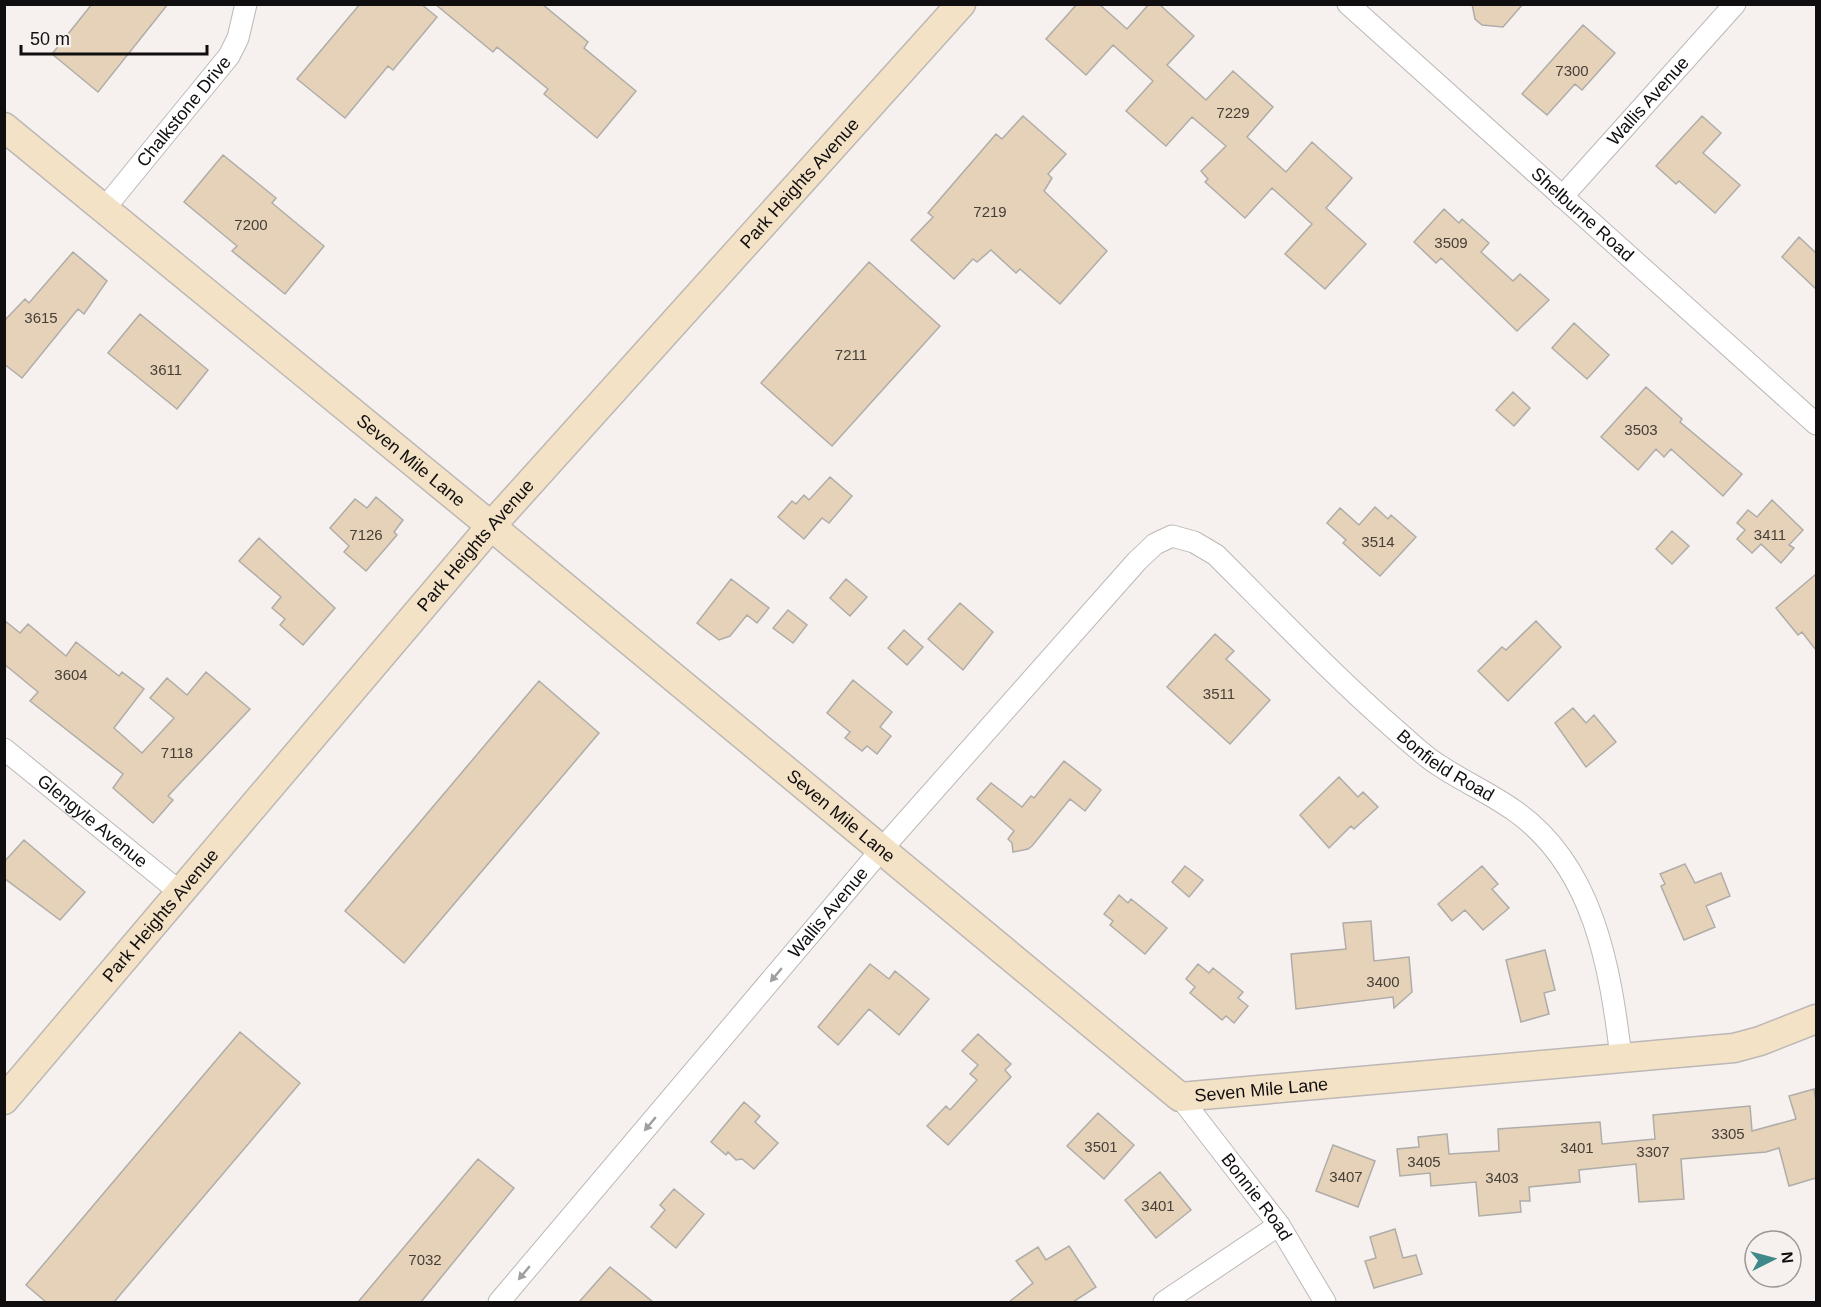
<svg xmlns="http://www.w3.org/2000/svg" width="1821" height="1307" font-family="Helvetica,sans-serif">
<rect width="100%" height="100%" fill="#f6f1ee"/>
<!-- building -->
<path fill="#e5d2b8" stroke="#afada9" stroke-width="1.5" d="M 92,4 L 168,4 L 98,92 L 52,54 Z
M 360,4 L 421,4 L 437,17 L 393,70 L 388,66 L 345,118 L 297,79 Z
M 435,4 L 542,4 L 588,42 L 584,48 L 636,91 L 597,138 L 544,94 L 548,89 L 497,47 L 493,52 Z
M 1077,4 L 1099,4 L 1127,29 L 1149,4 L 1159,4 L 1194,36 L 1167,65 L 1206,100 L 1233,71 L 1273,107 L 1247,137 L 1286,172 L 1312,142 L 1352,178 L 1326,208 L 1366,244 L 1325,289 L 1285,254 L 1312,224 L 1272,188 L 1245,218 L 1205,182 L 1208,179 L 1201,171 L 1226,146 L 1192,117 L 1166,146 L 1126,111 L 1153,81 L 1113,45 L 1086,75 L 1046,39 Z
M 1472,4 L 1523,4 L 1503,27 L 1482,25 L 1475,19 Z
M 1583,25 L 1615,53 L 1582,90 L 1575,84 L 1547,115 L 1522,94 Z
M 1023,116 L 1066,154 L 1048,174 L 1052,178 L 1044,191 L 1107,251 L 1060,304 L 1020,269 L 1016,273 L 991,250 L 977,262 L 973,259 L 954,279 L 911,240 L 933,217 L 928,213 L 996,134 L 1002,139 Z
M 1702,116 L 1721,133 L 1703,153 L 1740,185 L 1715,213 L 1679,181 L 1676,184 L 1656,166 Z
M 223,155 L 276,198 L 272,203 L 324,246 L 285,294 L 232,251 L 237,246 L 184,202 Z
M 1444,209 L 1459,223 L 1462,219 L 1489,243 L 1481,252 L 1513,281 L 1520,274 L 1549,300 L 1517,331 L 1441,258 L 1436,263 L 1414,242 Z
M 1799,237 L 1816,253 L 1816,289 L 1782,257 Z
M 73,252 L 107,281 L 84,314 L 78,309 L 22,378 L 4,364 L 4,321 L 25,299 L 29,303 Z
M 869,262 L 940,326 L 832,446 L 761,383 Z
M 140,314 L 208,370 L 177,409 L 108,353 Z
M 1574,323 L 1609,355 L 1587,379 L 1552,348 Z
M 1646,387 L 1682,419 L 1680,422 L 1742,474 L 1723,496 L 1671,449 L 1664,457 L 1656,449 L 1638,470 L 1601,437 Z
M 1513,392 L 1530,408 L 1514,426 L 1496,410 Z
M 830,477 L 852,496 L 829,523 L 822,518 L 804,539 L 778,517 L 792,501 L 796,504 L 804,495 L 809,500 Z
M 376,497 L 403,520 L 394,532 L 397,535 L 366,571 L 344,552 L 349,546 L 330,528 L 355,499 L 367,508 Z
M 1772,500 L 1803,530 L 1789,545 L 1794,548 L 1781,563 L 1761,544 L 1752,553 L 1737,539 L 1745,530 L 1737,523 L 1748,510 L 1757,517 Z
M 1375,507 L 1388,519 L 1391,515 L 1416,537 L 1380,576 L 1343,543 L 1346,540 L 1327,523 L 1340,508 L 1359,525 Z
M 1672,531 L 1689,546 L 1672,564 L 1656,549 Z
M 259,538 L 335,608 L 303,645 L 280,625 L 285,619 L 272,608 L 281,597 L 239,561 Z
M 1816,574 L 1816,650 L 1802,632 L 1798,635 L 1776,608 Z
M 731,579 L 769,608 L 757,623 L 747,615 L 730,636 L 719,640 L 697,623 Z
M 846,579 L 867,597 L 850,616 L 830,598 Z
M 960,603 L 993,632 L 963,670 L 928,639 Z
M 788,610 L 807,625 L 793,643 L 773,628 Z
M 4,620 L 20,633 L 28,624 L 66,656 L 76,642 L 119,676 L 122,672 L 144,689 L 114,728 L 142,753 L 174,718 L 150,698 L 167,678 L 187,695 L 206,672 L 250,709 L 168,796 L 173,800 L 153,823 L 113,788 L 123,774 L 30,701 L 38,692 L 4,664 Z
M 1536,621 L 1561,647 L 1508,701 L 1478,671 L 1502,647 L 1506,650 Z
M 904,630 L 923,647 L 907,665 L 888,648 Z
M 1215,634 L 1234,651 L 1226,659 L 1270,700 L 1230,744 L 1167,687 Z
M 853,680 L 892,712 L 880,727 L 891,736 L 877,754 L 867,746 L 862,751 L 845,738 L 850,732 L 827,713 Z
M 539,681 L 599,733 L 404,963 L 345,911 Z
M 1573,708 L 1586,723 L 1594,715 L 1616,742 L 1586,767 L 1555,723 Z
M 1064,761 L 1101,790 L 1085,811 L 1070,799 L 1032,846 L 1028,849 L 1013,852 L 1012,843 L 1008,839 L 1014,831 L 977,799 L 991,783 L 1022,807 L 1031,796 L 1034,798 Z
M 1339,777 L 1358,797 L 1363,792 L 1378,807 L 1354,829 L 1351,826 L 1329,848 L 1300,815 Z
M 24,840 L 85,892 L 60,920 L 4,878 L 4,862 Z
M 1685,864 L 1695,883 L 1721,873 L 1730,896 L 1706,906 L 1715,927 L 1684,940 L 1661,886 L 1665,884 L 1660,874 Z
M 1185,866 L 1203,880 L 1189,897 L 1172,882 Z
M 1482,866 L 1498,884 L 1492,889 L 1509,908 L 1483,930 L 1465,910 L 1452,921 L 1438,904 Z
M 1119,895 L 1128,903 L 1131,899 L 1167,928 L 1145,954 L 1110,925 L 1113,921 L 1104,914 Z
M 1371,921 L 1374,961 L 1409,957 L 1412,992 L 1394,1008 L 1393,997 L 1296,1009 L 1291,954 L 1346,949 L 1343,923 Z
M 1545,950 L 1555,990 L 1544,993 L 1549,1014 L 1521,1022 L 1506,960 Z
M 870,964 L 889,979 L 895,971 L 929,999 L 899,1035 L 869,1009 L 838,1045 L 818,1027 Z
M 1198,964 L 1209,973 L 1213,968 L 1243,992 L 1238,998 L 1248,1006 L 1234,1023 L 1226,1016 L 1222,1020 L 1190,993 L 1195,987 L 1186,979 Z
M 240,1032 L 300,1083 L 114,1302 L 46,1302 L 26,1285 Z
M 978,1034 L 1011,1064 L 1005,1070 L 1011,1077 L 948,1145 L 927,1126 L 946,1106 L 950,1110 L 977,1080 L 970,1074 L 978,1065 L 962,1051 Z
M 1814,1089 L 1816,1102 L 1816,1178 L 1789,1186 L 1779,1148 L 1766,1152 L 1681,1159 L 1684,1199 L 1639,1202 L 1636,1164 L 1579,1170 L 1580,1182 L 1529,1187 L 1530,1201 L 1520,1201 L 1521,1212 L 1479,1216 L 1476,1182 L 1431,1186 L 1430,1173 L 1400,1176 L 1397,1149 L 1419,1147 L 1418,1137 L 1447,1134 L 1449,1154 L 1499,1151 L 1498,1129 L 1600,1122 L 1602,1144 L 1655,1139 L 1653,1115 L 1750,1106 L 1752,1131 L 1796,1119 L 1789,1096 Z
M 744,1102 L 760,1116 L 755,1122 L 778,1143 L 754,1169 L 742,1159 L 736,1160 L 728,1152 L 726,1155 L 711,1142 Z
M 1098,1113 L 1134,1145 L 1104,1179 L 1067,1146 Z
M 1333,1145 L 1375,1161 L 1358,1207 L 1316,1191 Z
M 478,1159 L 514,1188 L 421,1302 L 358,1302 Z
M 1160,1172 L 1191,1210 L 1156,1238 L 1125,1200 Z
M 674,1189 L 704,1214 L 676,1248 L 651,1227 L 665,1210 L 660,1205 Z
M 1395,1229 L 1403,1258 L 1416,1255 L 1422,1274 L 1374,1288 L 1365,1261 L 1376,1258 L 1370,1237 Z
M 1069,1246 L 1096,1287 L 1073,1302 L 1009,1302 L 1033,1283 L 1016,1261 L 1038,1247 L 1046,1260 Z
M 610,1267 L 653,1302 L 579,1302 Z"/>
<g fill="none" stroke-linecap="round" stroke-linejoin="round">
<defs>
<g id="street">
<path id="s1" d="M 1348,4 L 1816,424"/>
<path id="s2" d="M 1562,197 L 1735,4"/>
<path id="s3" d="M 104,209 L 229,56 L 238,38 L 246,4"/>
<path id="s4" d="M 4,749 L 181,893"/>
<path id="s5" d="M 1180,1097 L 1279,1225 L 1325,1302"/>
<path id="s6" d="M 499,1302 L 881,850 L 1137,561 L 1155,544 L 1172,536 L 1194,542 L 1216,555 C 1276,615 1335,677 1398,732 C 1411,743 1423,755 1437,764 C 1462,781 1490,793 1515,811 C 1594,867 1610,967 1621,1057"/>
<path d="M 1164,1302 L 1279,1225"/>
</g>
<g id="secondary">
<path id="s7" d="M 4,127 L 491,526 L 1180,1097 L 1734,1048 L 1760,1041 L 1816,1019"/>
<path id="s8" d="M 4,1100 L 491,526 L 961,4"/>
</g>
</defs>
<!-- street casing -->
<use href="#street" stroke="#bcb8b6" stroke-width="23"/>
<!-- secondary casing -->
<use href="#secondary" stroke="#bcb8b6" stroke-width="31"/>
<!-- street -->
<use href="#street" stroke="#fff" stroke-width="21"/>
<!-- secondary -->
<use href="#secondary" stroke="#f3e2c6" stroke-width="28"/>
</g>
<!-- one-way arrows -->
<defs><path id="oneway-solid" d="M-6-.8H1V-3.2L6.5 0L1 3.2V.8H-6Z" transform="scale(1.5)"/></defs>
<g fill="#9f9f9f">
<use href="#oneway-solid" transform="translate(776 975) rotate(130)"/>
<use href="#oneway-solid" transform="translate(650 1124) rotate(130)"/>
<use href="#oneway-solid" transform="translate(524 1273) rotate(130)"/>
</g>
<g text-anchor="middle" dominant-baseline="central" stroke-width="4.5" stroke-linejoin="round" paint-order="stroke">
<!-- number labels -->
<g font-size="15" fill="#453f38">
<text x="1572" y="70">7300</text>
<text x="1233" y="112">7229</text>
<text x="990" y="211">7219</text>
<text x="251" y="224">7200</text>
<text x="1451" y="242">3509</text>
<text x="41" y="317">3615</text>
<text x="851" y="354">7211</text>
<text x="166" y="369">3611</text>
<text x="1641" y="429">3503</text>
<text x="366" y="534">7126</text>
<text x="1770" y="534">3411</text>
<text x="1378" y="541">3514</text>
<text x="71" y="674">3604</text>
<text x="1219" y="693">3511</text>
<text x="177" y="752">7118</text>
<text x="1383" y="981">3400</text>
<text x="1728" y="1133">3305</text>
<text x="1101" y="1146">3501</text>
<text x="1577" y="1147">3401</text>
<text x="1653" y="1151">3307</text>
<text x="1424" y="1161">3405</text>
<text x="1346" y="1176">3407</text>
<text x="1502" y="1177">3403</text>
<text x="1158" y="1205">3401</text>
<text x="425" y="1259">7032</text>
</g>
<!-- street labels -->
<g font-size="18" fill="#100e0e" stroke="#f6f1ee">
<text stroke="none"><textPath href="#s2" startOffset="129">Wallis Avenue</textPath></text>
<text stroke="none"><textPath href="#s3" startOffset="126">Chalkstone Drive</textPath></text>
<text stroke="none"><textPath href="#s8" startOffset="1214">Park Heights Avenue</textPath></text>
<text stroke="none"><textPath href="#s1" startOffset="315">Shelburne Road</textPath></text>
<text stroke="none"><textPath href="#s7" startOffset="526">Seven Mile Lane</textPath></text>
<text stroke="none"><textPath href="#s8" startOffset="728">Park Heights Avenue</textPath></text>
<text stroke="none"><textPath href="#s6" startOffset="1382">Bonfield Road</textPath></text>
<text stroke="none"><textPath href="#s7" startOffset="1084">Seven Mile Lane</textPath></text>
<text stroke="none"><textPath href="#s4" startOffset="114">Glengyle Avenue</textPath></text>
<text stroke="none"><textPath href="#s6" startOffset="510">Wallis Avenue</textPath></text>
<text stroke="none"><textPath href="#s8" startOffset="242">Park Heights Avenue</textPath></text>
<text stroke="none"><textPath href="#s7" startOffset="1606">Seven Mile Lane</textPath></text>
<text stroke="none"><textPath href="#s5" startOffset="126">Bonnie Road</textPath></text>
</g>
</g>
<!-- border -->
<rect width="1821" height="1307" fill="none" stroke="#100e0e" stroke-width="12"/>
<!-- north arrow -->
<g transform="translate(1773 1259) rotate(84)"><circle r="28" fill="#f6f1ee" stroke="#9a9694" stroke-width="1.5"/>
<path d="M0-4.5L10 22L0 15L-10 22Z" fill="#40898a"/>
<text y="-9" font-size="16" font-weight="bold" text-anchor="middle" fill="#100e0e">N</text>
</g>
<!-- scale -->
<path d="M21 45v9h186v-9" fill="none" stroke="#100e0e" stroke-width="3"/>
<text x="30" y="45" font-size="18" fill="#100e0e" stroke="#f6f1ee" stroke-width="4.5" paint-order="stroke">50 m</text>
</svg>
